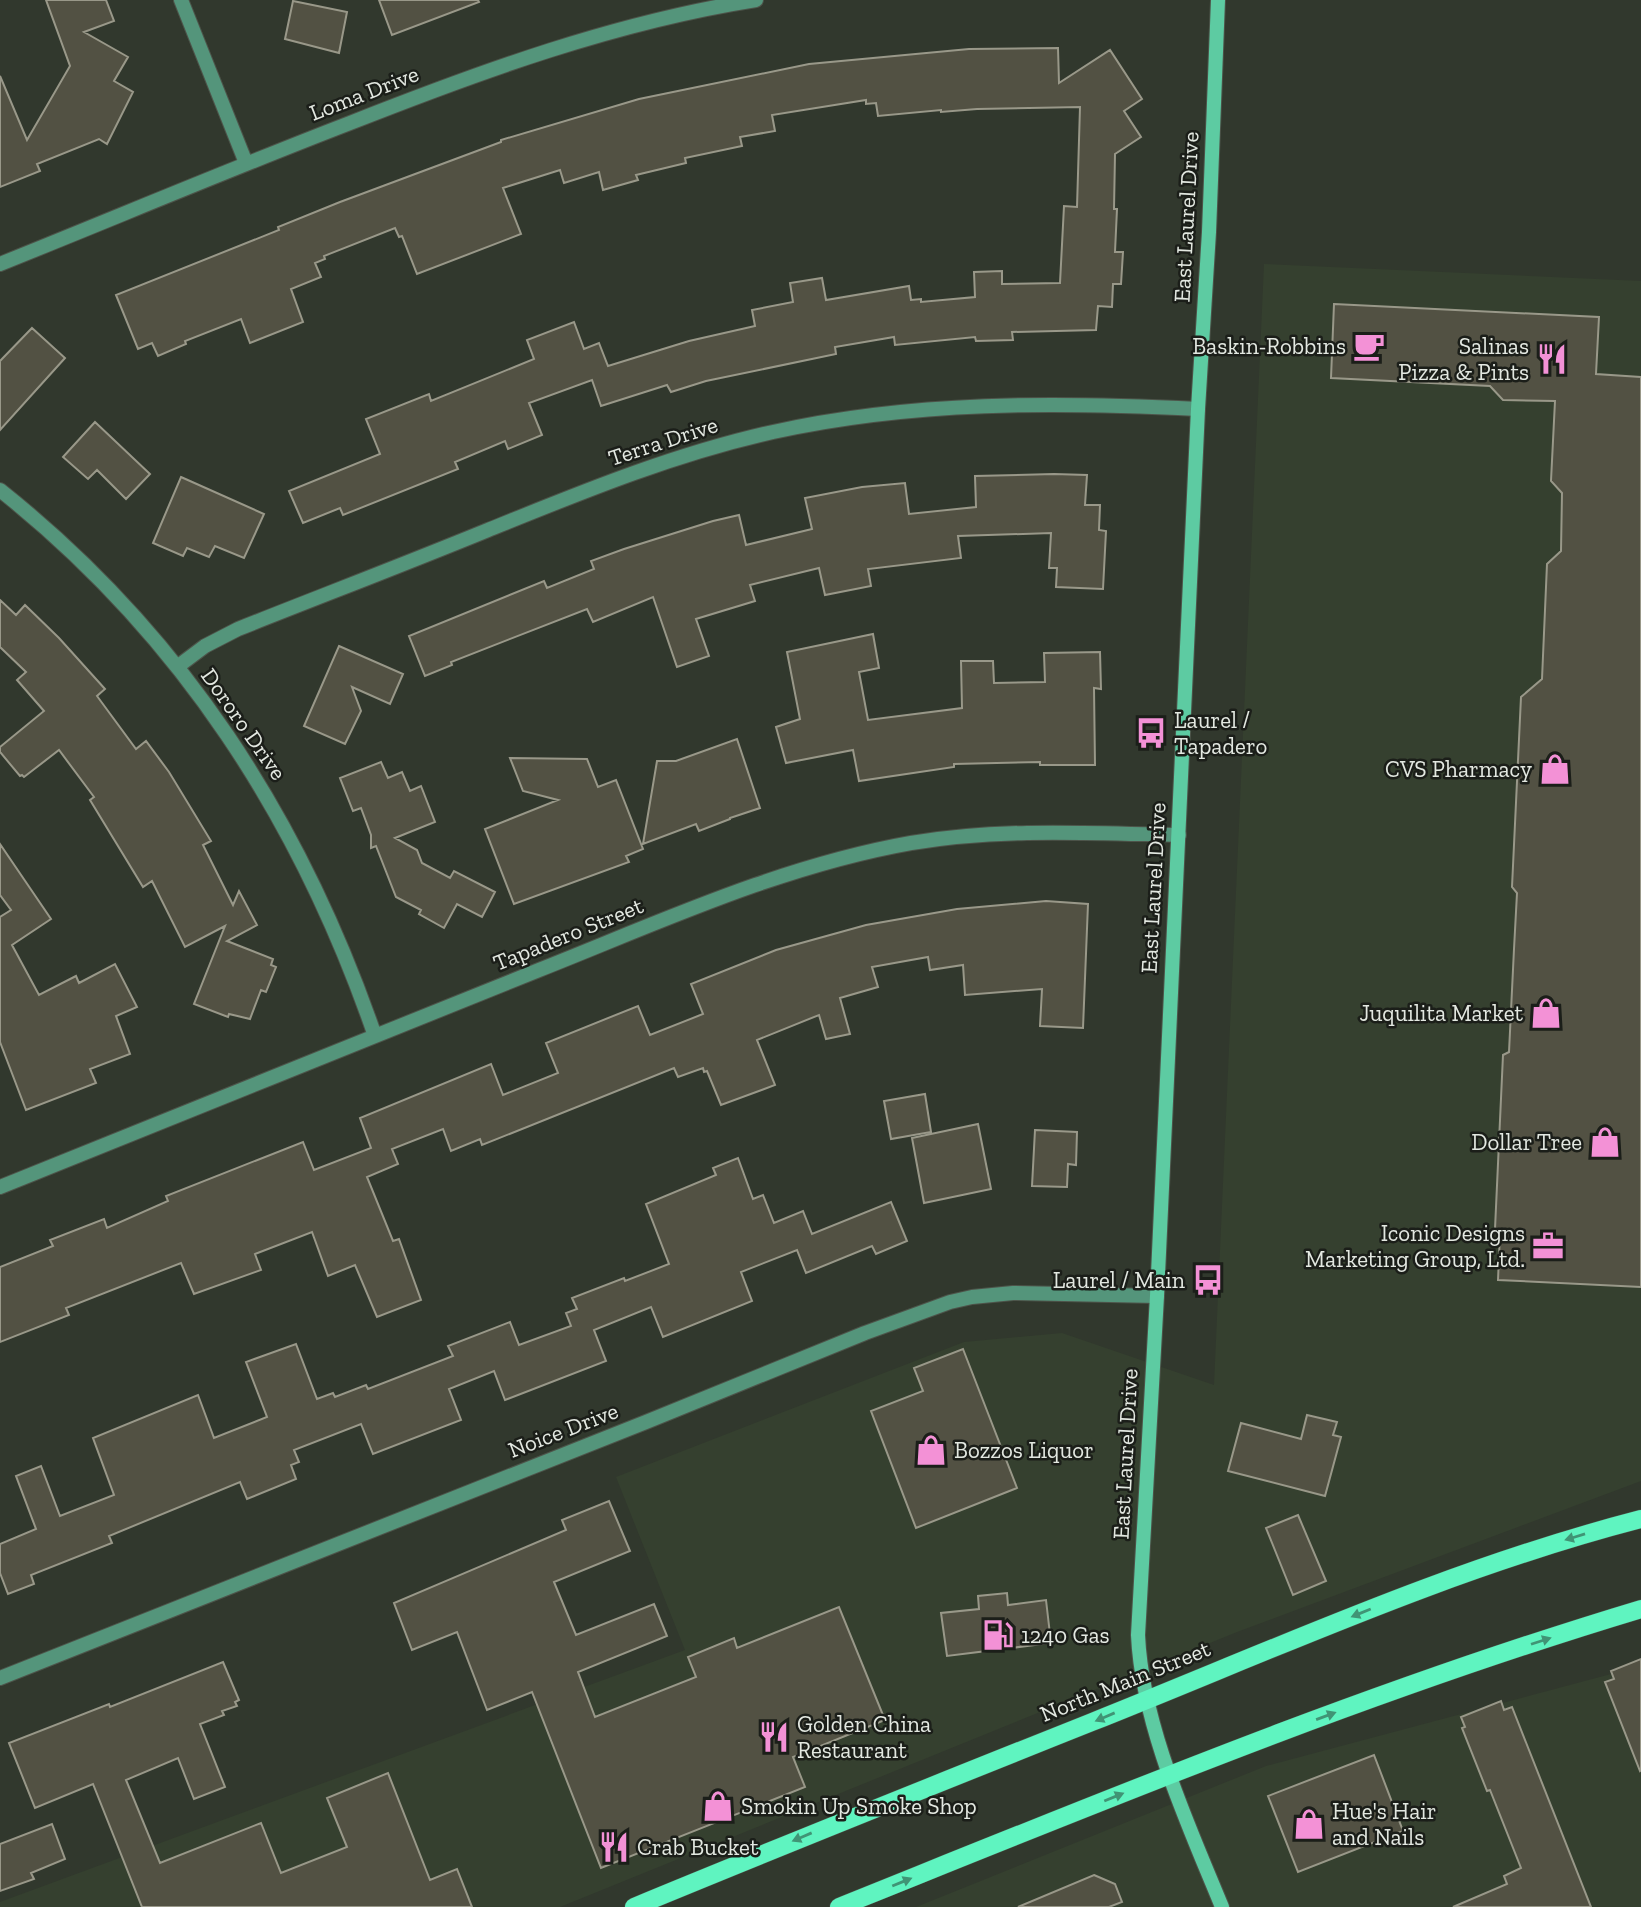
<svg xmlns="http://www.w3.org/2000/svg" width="1641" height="1907" font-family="'Zilla Slab',serif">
<rect width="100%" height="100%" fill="#31382d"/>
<!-- built -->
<path fill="#35402f" d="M 1264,264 L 1641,281 L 1641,1481 L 1237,1632 L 560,1907 L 0,1907 L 0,1902 L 685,1650 L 616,1477 L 964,1342 L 1062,1333 L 1214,1385 Z
M 1641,1666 L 1641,1907 L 916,1907 L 1266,1766 Z"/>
<!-- building -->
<path fill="#525143" stroke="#999889" stroke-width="2" d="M 46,0 L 106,0 L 114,21 L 84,32 L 128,57 L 114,81 L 133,92 L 107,144 L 99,139 L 37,164 L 40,171 L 0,187 L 0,76 L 27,140 L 70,66 Z
M 379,0 L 478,0 L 479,2 L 392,35 Z
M 293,1 L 347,12 L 339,53 L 285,39 Z
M 1058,48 L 1059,83 L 1110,50 L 1142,99 L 1124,111 L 1141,137 L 1115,154 L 1114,209 L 1117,209 L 1115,252 L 1123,252 L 1121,284 L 1113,284 L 1112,307 L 1098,306 L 1096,330 L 1012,332 L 1013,340 L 976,341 L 975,337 L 895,345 L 894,337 L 835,347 L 836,354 L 706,381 L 671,392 L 667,385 L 601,406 L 592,380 L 529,403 L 542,435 L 508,449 L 505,441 L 455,462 L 458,469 L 343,515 L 340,508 L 303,523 L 289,491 L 380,454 L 366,419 L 429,394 L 431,401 L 534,359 L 527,340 L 574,322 L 584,349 L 599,343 L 608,366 L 689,341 L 755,326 L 752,310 L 793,302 L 790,283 L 822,278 L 826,300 L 909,286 L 911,300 L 921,299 L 921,302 L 975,297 L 974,272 L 1002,271 L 1002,284 L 1060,283 L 1064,206 L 1077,207 L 1080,107 L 977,109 L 941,112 L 941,110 L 878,116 L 876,103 L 866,104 L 866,100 L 772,115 L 775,131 L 740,137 L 742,146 L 685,158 L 686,163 L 636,175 L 638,180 L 603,190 L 599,172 L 564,183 L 560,170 L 503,188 L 521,234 L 417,274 L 402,236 L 399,237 L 395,228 L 324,256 L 325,259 L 315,263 L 321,277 L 291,289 L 303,322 L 250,343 L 241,319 L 185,341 L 186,344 L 158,356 L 152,343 L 138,349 L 116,295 L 279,230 L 278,227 L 340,202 L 501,142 L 501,140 L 639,99 L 809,64 L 969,49 Z
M 1334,304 L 1599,317 L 1596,374 L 1641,377 L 1641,1287 L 1498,1280 L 1500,1233 L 1495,1229 L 1503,1055 L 1509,1052 L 1514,949 L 1517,893 L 1512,887 L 1521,697 L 1542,679 L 1547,564 L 1561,551 L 1562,493 L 1551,481 L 1555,401 L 1503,400 L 1490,386 L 1331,378 Z
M 32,328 L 65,358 L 0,430 L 0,361 Z
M 95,422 L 150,474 L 126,499 L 97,470 L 88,479 L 63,457 Z
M 1054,474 L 1087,475 L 1085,505 L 1100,505 L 1099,530 L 1106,531 L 1103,589 L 1056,587 L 1057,568 L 1049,568 L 1051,533 L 958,536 L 961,558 L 868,569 L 871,586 L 825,595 L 819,568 L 750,585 L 755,601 L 696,619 L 709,656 L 677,667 L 653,597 L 593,622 L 587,609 L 451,662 L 452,665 L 425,676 L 409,636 L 544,581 L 547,588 L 594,569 L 591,561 L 624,549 L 713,521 L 739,515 L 746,545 L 812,529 L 805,498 L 862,487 L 905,483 L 909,514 L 976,507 L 975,476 Z
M 181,477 L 264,514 L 244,558 L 215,546 L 209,557 L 187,548 L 183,556 L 153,543 Z
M 0,600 L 16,615 L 25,605 L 59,638 L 105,689 L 97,696 L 136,749 L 146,741 L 169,772 L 211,841 L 203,845 L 233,905 L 239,891 L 257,925 L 227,941 L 273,959 L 271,965 L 276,967 L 266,992 L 261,990 L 250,1019 L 229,1014 L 228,1017 L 194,1004 L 225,926 L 185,947 L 152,881 L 143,887 L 90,800 L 94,797 L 59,750 L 24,777 L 22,775 L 20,776 L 0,752 L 0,747 L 44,711 L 17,680 L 26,672 L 0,647 Z
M 873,634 L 879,668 L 859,672 L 868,720 L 962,708 L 961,661 L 993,661 L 994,683 L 1045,682 L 1044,653 L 1100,652 L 1101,689 L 1094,688 L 1095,765 L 1040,765 L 1040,762 L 954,764 L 954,767 L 859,781 L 853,750 L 786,763 L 776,727 L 800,719 L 787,652 Z
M 339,646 L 403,674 L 390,704 L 352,687 L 361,711 L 345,744 L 304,726 Z
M 737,739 L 760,808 L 730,818 L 730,819 L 699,831 L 696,824 L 643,844 L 657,761 L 676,761 Z
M 510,758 L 587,759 L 598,787 L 616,780 L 643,849 L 626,856 L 629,862 L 514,904 L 485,829 L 558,800 L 523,791 Z
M 381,762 L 388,778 L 402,772 L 410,791 L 421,786 L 435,822 L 395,838 L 417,850 L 422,863 L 450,878 L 454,871 L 495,892 L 482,917 L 457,904 L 444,928 L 419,914 L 421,910 L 396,897 L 376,846 L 371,848 L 371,835 L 361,808 L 353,811 L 340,778 Z
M 0,844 L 51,919 L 12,945 L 39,995 L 76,976 L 79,983 L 115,964 L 137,1007 L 116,1016 L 130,1054 L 90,1069 L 96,1083 L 26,1110 L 0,1042 L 0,917 L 11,910 L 0,895 Z
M 1046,901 L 1088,904 L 1083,1028 L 1040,1026 L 1042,989 L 965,995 L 963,965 L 930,970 L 928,957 L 872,967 L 878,987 L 840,998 L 850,1034 L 826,1039 L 819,1015 L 757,1040 L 775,1085 L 721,1105 L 707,1071 L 704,1072 L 703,1068 L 678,1077 L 674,1068 L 482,1145 L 480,1139 L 451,1151 L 443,1129 L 392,1149 L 398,1164 L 367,1177 L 393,1241 L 399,1239 L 421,1300 L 377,1317 L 355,1265 L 328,1276 L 312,1232 L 255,1254 L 261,1270 L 194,1294 L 181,1263 L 66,1308 L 69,1315 L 0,1342 L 0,1267 L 53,1246 L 50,1240 L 104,1219 L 107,1228 L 168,1201 L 166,1196 L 303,1142 L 314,1170 L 371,1148 L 360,1118 L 491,1064 L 503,1095 L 558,1073 L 546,1043 L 638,1006 L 650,1035 L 703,1014 L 691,984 L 776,950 L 866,925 L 957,909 Z
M 925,1094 L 931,1132 L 891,1139 L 884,1101 Z
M 978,1124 L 991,1189 L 924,1203 L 912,1138 Z
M 1035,1130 L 1077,1132 L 1076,1165 L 1068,1164 L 1067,1187 L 1032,1186 Z
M 738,1158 L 753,1199 L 763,1195 L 774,1223 L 803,1211 L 812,1234 L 891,1202 L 907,1241 L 876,1254 L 872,1246 L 806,1273 L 797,1250 L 741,1272 L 752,1301 L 663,1337 L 651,1307 L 594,1330 L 606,1361 L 505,1400 L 494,1371 L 449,1389 L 461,1420 L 373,1454 L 361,1424 L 294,1450 L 299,1462 L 291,1465 L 296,1479 L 247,1499 L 240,1482 L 109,1536 L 112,1543 L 31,1575 L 34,1584 L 8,1594 L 0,1573 L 0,1544 L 36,1529 L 16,1476 L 41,1466 L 60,1516 L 114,1495 L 93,1438 L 198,1395 L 214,1438 L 267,1417 L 246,1362 L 296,1344 L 317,1399 L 333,1393 L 335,1397 L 366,1385 L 368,1389 L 453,1356 L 448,1346 L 510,1322 L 519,1345 L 571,1326 L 566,1313 L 577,1309 L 572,1298 L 624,1278 L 625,1281 L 669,1264 L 646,1204 L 716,1175 L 713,1168 Z
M 963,1349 L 1017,1488 L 916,1528 L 871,1411 L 923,1391 L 914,1368 Z
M 1307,1415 L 1337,1422 L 1333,1435 L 1341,1437 L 1325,1496 L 1228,1471 L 1241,1423 L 1301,1439 Z
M 609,1501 L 630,1551 L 554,1582 L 576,1635 L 654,1604 L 667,1636 L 578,1672 L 595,1717 L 696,1677 L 688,1657 L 734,1638 L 737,1648 L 839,1607 L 885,1720 L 793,1757 L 805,1787 L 601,1868 L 532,1692 L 487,1710 L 457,1632 L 412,1650 L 394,1603 L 566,1530 L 562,1520 Z
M 1298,1515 L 1326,1581 L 1293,1595 L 1266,1528 Z
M 1007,1593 L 1008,1605 L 1046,1600 L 1051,1643 L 947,1656 L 941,1613 L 979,1609 L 978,1596 Z
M 1641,1659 L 1641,1770 L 1640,1771 L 1605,1682 L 1614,1679 L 1611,1671 Z
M 223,1662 L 239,1700 L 235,1702 L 237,1706 L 222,1711 L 224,1715 L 200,1724 L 225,1787 L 194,1799 L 178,1758 L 126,1780 L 160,1863 L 261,1823 L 281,1873 L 347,1847 L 327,1798 L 388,1773 L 430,1880 L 457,1869 L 472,1907 L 142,1907 L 93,1784 L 35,1808 L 9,1743 L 109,1704 L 110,1707 Z
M 1501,1701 L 1504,1710 L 1512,1707 L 1591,1907 L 1453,1907 L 1507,1884 L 1504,1876 L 1521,1868 L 1490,1790 L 1487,1791 L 1462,1728 L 1465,1727 L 1461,1717 Z
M 1374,1755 L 1403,1831 L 1298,1872 L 1268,1796 Z
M 52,1824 L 65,1859 L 31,1873 L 34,1879 L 0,1891 L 0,1844 Z
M 1094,1875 L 1115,1884 L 1122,1902 L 1109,1907 L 1018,1907 Z"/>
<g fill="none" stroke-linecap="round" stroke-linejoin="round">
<defs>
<path id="minor" d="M 181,0 L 246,163
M 0,264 C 117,217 233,168 350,123 C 482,71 616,22 756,0
M 0,490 C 181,634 300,818 375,1036
M 177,667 L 205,646 L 238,629 C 321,596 405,564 488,530 C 582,492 674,454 773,432 C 913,401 1055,402 1198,409
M 0,1187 C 180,1115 359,1042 539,970 C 660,922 781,866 911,843 C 999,828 1090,833 1179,835
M 0,1678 L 646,1422 L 865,1333 L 950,1302 L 972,1297 L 1013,1293 L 1157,1296"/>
<path id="secondary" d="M 1218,0 L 1209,232 L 1198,409 L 1157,1296 L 1138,1635 C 1142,1725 1188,1824 1222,1907"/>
<path id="primary" d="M 634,1907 C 786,1844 939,1783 1092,1722 C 1273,1650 1451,1568 1641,1519
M 839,1907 C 1103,1801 1368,1691 1641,1609"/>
</defs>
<!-- minor casing -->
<use href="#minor" stroke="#4d544a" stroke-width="16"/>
<!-- secondary casing -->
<use href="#secondary" stroke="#4d544a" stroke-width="16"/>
<!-- primary casing -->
<use href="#primary" stroke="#4d544a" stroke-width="19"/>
<!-- minor -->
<use href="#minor" stroke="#54957b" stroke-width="14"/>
<!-- secondary -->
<use href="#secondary" stroke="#5dcba2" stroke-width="14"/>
<!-- primary -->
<use href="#primary" stroke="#5ff4c0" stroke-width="18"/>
</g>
<!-- one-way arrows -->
<defs><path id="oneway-solid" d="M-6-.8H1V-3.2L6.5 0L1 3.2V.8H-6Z" transform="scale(1.75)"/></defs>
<g fill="#409475">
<use href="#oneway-solid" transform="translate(1575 1537) rotate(163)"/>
<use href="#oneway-solid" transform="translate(1361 1613) rotate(158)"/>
<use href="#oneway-solid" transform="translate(1541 1641) rotate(-18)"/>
<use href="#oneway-solid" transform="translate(1326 1716) rotate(-20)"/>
<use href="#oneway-solid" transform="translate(1105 1717) rotate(157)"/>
<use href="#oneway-solid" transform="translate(1114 1797) rotate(-22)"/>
<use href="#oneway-solid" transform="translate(802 1837) rotate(157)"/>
<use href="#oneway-solid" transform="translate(902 1882) rotate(-22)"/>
</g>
<!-- icons -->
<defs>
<symbol id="cafe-bare" viewBox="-9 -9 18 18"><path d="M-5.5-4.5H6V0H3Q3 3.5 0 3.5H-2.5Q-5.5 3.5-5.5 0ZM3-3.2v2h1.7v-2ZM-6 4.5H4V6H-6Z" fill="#f391d6" stroke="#1b1e19" stroke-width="2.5" paint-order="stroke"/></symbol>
<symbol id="restaurant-bare" viewBox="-9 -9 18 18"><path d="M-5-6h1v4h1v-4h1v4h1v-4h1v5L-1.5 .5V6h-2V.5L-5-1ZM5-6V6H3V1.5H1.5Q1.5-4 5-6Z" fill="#f391d6" stroke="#1b1e19" stroke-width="2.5" paint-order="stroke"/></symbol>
<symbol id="bus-bare" viewBox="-9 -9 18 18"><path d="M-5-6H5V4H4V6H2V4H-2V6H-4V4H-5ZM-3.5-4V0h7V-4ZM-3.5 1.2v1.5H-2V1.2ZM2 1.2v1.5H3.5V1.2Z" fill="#f391d6" stroke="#1b1e19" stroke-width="2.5" paint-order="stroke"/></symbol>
<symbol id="shop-bare" viewBox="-9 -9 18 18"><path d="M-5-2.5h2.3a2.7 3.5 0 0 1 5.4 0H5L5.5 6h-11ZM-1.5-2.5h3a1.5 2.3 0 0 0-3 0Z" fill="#f391d6" stroke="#1b1e19" stroke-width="2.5" paint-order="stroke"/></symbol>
<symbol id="office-bare" viewBox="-9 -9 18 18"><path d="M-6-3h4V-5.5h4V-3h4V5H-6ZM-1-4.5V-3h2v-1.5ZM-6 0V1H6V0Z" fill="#f391d6" stroke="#1b1e19" stroke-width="2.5" paint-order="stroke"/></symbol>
<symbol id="fuel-bare" viewBox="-9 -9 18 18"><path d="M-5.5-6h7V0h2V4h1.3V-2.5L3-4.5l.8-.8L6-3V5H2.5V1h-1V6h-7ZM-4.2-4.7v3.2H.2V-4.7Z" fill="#f391d6" stroke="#1b1e19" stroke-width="2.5" paint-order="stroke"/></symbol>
</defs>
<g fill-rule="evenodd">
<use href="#cafe-bare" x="1347" y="324" width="44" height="44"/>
<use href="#restaurant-bare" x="1530" y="337" width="44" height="44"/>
<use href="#bus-bare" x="1129" y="711" width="44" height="44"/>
<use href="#shop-bare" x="1533" y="747" width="44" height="44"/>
<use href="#shop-bare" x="1524" y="991" width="44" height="44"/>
<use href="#shop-bare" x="1583" y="1120" width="44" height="44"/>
<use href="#office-bare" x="1526" y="1224" width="44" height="44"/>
<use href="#bus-bare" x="1186" y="1258" width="44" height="44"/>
<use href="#shop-bare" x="909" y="1428" width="44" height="44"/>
<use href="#fuel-bare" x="976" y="1613" width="44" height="44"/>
<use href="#restaurant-bare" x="752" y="1715" width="44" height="44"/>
<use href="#shop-bare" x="696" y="1784" width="44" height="44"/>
<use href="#shop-bare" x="1287" y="1802" width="44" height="44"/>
<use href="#restaurant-bare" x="592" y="1825" width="44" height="44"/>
</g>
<g text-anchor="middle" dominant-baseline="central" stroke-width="5" stroke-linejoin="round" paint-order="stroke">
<!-- street labels -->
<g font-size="23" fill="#e3e8e1" stroke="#1b1e19">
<text transform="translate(364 93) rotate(-21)">Loma Drive</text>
<text transform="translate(1186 217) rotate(-87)">East Laurel Drive</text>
<text transform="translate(663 441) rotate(-18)">Terra Drive</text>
<text transform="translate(244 724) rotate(55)">Dororo Drive</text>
<text transform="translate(1153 888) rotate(-87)">East Laurel Drive</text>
<text transform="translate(568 934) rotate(-22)">Tapadero Street</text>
<text transform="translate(563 1430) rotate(-21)">Noice Drive</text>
<text transform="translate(1125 1454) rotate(-87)">East Laurel Drive</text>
<text transform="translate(1125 1681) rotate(-22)">North Main Street</text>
</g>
<!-- poi labels -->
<g font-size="23" fill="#e3e8e1" stroke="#1b1e19" text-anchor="end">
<text x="1346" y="346">Baskin-Robbins</text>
<text x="1529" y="346">Salinas<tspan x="1529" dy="26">Pizza &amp; Pints</tspan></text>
<text x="1174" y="720" text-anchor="start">Laurel /<tspan x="1174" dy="26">Tapadero</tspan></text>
<text x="1532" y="769">CVS Pharmacy</text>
<text x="1523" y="1013">Juquilita Market</text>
<text x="1582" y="1142">Dollar Tree</text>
<text x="1525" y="1233">Iconic Designs<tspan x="1525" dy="26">Marketing Group, Ltd.</tspan></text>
<text x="1185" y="1280">Laurel / Main</text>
<text x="954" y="1450" text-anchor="start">Bozzos Liquor</text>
<text x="1021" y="1635" text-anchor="start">1240 Gas</text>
<text x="797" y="1724" text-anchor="start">Golden China<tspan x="797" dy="26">Restaurant</tspan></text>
<text x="741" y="1806" text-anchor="start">Smokin Up Smoke Shop</text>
<text x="1332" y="1811" text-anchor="start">Hue's Hair<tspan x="1332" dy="26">and Nails</tspan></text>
<text x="637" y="1847" text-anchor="start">Crab Bucket</text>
</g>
</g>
</svg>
